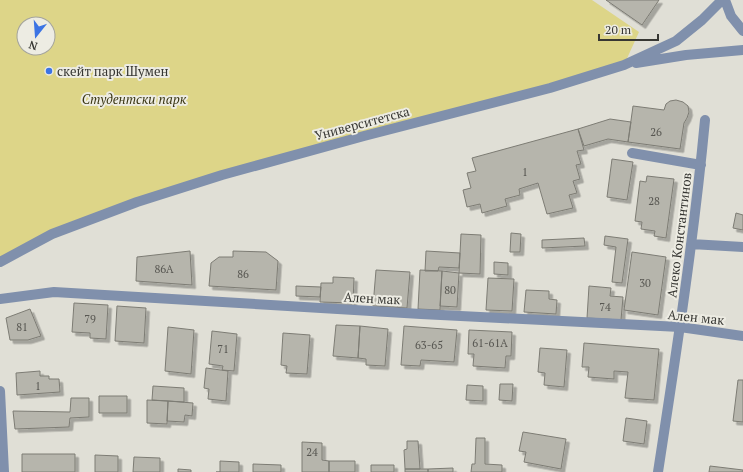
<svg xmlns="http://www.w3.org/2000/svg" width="743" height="472" font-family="'PT Serif',serif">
<defs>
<filter id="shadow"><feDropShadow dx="3.5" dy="3.5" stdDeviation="0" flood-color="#0004"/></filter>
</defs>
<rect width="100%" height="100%" fill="#e0dfd6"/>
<!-- green -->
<path fill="#ddd588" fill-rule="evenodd" d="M 0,0 L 592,0 L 639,32 L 624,65 L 137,202 L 0,262 ZM 24,24 L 48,24 L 48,48 L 24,48 Z"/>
<!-- building -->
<path fill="#b6b5ac" stroke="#7d7c74" filter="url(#shadow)" d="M 606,0 L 659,0 L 642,25 Z
M 676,100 L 683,102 L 688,106 L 689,112 L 687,118 L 684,123 L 680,149 L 628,142 L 633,106 L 664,110 L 666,104 L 670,101 Z
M 610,119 L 631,122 L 628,142 L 608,139 L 584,146 L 578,129 Z
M 578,129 L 584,150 L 577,151 L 581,164 L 576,165 L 580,179 L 573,181 L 577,193 L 569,195 L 573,208 L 547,214 L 538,183 L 519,189 L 520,195 L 505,199 L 507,206 L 482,213 L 480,204 L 467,207 L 463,190 L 471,188 L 467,173 L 476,171 L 472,158 Z
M 612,159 L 633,162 L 627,200 L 607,197 Z
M 647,176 L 674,179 L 666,238 L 654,236 L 655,231 L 641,229 L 642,222 L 635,221 L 640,181 L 646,182 Z
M 736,213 L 743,215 L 743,230 L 733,228 Z
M 511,233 L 521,234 L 520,252 L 510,252 Z
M 461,234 L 481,235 L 480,274 L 459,273 Z
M 605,236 L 628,239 L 622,283 L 612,282 L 616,247 L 604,245 Z
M 584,238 L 585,246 L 542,248 L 542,240 Z
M 190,251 L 192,285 L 136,281 L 137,257 Z
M 233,251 L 266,252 L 278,261 L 276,290 L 209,286 L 211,263 L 219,257 L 233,257 Z
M 426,251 L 460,253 L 459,268 L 439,267 L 438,271 L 425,271 Z
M 632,252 L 666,257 L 658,315 L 624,310 Z
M 494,262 L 508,263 L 508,275 L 494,274 Z
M 376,270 L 410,272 L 407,308 L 373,306 Z
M 420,270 L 442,271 L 440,310 L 418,309 Z
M 442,271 L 459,273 L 457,307 L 440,306 Z
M 333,277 L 354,278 L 353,303 L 320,302 L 321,283 L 333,283 Z
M 488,278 L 514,279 L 512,311 L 486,310 Z
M 296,286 L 321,287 L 320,297 L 296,296 Z
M 589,286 L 611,288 L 610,296 L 623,297 L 621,320 L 587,318 Z
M 526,290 L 549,291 L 549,299 L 557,300 L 556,314 L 524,312 Z
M 74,303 L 108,305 L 106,339 L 90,338 L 90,333 L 72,332 Z
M 117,306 L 146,308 L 144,343 L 115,341 Z
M 30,309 L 41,336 L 28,340 L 10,340 L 6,318 Z
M 336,325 L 360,326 L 358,358 L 333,356 Z
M 360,326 L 388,329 L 385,366 L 366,365 L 366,359 L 358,358 Z
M 404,326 L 457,330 L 454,362 L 421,360 L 420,366 L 401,365 Z
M 168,327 L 194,330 L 191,374 L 165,371 Z
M 469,330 L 512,332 L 511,356 L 506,356 L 505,368 L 473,366 L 474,354 L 468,354 Z
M 212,331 L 237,334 L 234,371 L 222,370 L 223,366 L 209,364 Z
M 283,333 L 310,335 L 307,374 L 286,373 L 287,366 L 281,365 Z
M 584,343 L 659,349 L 654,400 L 625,398 L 628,372 L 614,371 L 614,379 L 588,377 L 589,367 L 582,367 Z
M 540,348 L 567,350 L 564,387 L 544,385 L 545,373 L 538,372 Z
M 206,368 L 228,371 L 226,401 L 208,399 L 209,389 L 204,388 Z
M 40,371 L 40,376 L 49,376 L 49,379 L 59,379 L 60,392 L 17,395 L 16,373 Z
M 738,380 L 743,380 L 743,422 L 733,421 Z
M 500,384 L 513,384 L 512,401 L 499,400 Z
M 467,385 L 483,386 L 483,401 L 466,400 Z
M 153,386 L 184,388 L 184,402 L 152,400 Z
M 99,396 L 127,396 L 127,413 L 99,413 Z
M 71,398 L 89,398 L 89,417 L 70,418 L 69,427 L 15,429 L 13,411 L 70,412 Z
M 147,400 L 168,401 L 167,424 L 147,423 Z
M 168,401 L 193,403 L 192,416 L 185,415 L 184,422 L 167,421 Z
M 626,418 L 647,421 L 644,444 L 623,441 Z
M 523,432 L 566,439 L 561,469 L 524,462 L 526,452 L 519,451 Z
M 476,438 L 485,438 L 485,464 L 502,465 L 502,472 L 471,472 L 472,464 L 475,464 Z
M 407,441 L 418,441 L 420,469 L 405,469 L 404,450 L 407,449 Z
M 302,442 L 322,443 L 322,460 L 329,461 L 329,472 L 302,472 Z
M 22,454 L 75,454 L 75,472 L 22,472 Z
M 95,455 L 118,456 L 118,472 L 95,472 Z
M 134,457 L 160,458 L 160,472 L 133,472 Z
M 220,461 L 239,462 L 239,472 L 216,472 L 220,472 Z
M 329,461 L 355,461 L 355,472 L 329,472 Z
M 253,464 L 281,465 L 281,472 L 253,472 Z
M 371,465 L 394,465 L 394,472 L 371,472 Z
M 710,466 L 743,470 L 743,472 L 709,472 Z
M 453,468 L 453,472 L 428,472 L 428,469 Z
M 178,469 L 191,470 L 191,472 L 178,472 Z
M 405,469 L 428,469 L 428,472 L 405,472 Z"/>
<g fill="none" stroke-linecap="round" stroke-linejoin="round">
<!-- minor -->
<path stroke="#8090ac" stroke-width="10" d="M 725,0 L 731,16 L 743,31
M 636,63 L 686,55 L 743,50
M 632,153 L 701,165
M 691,244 L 743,247
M 0,262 L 52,234 L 137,202 L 222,175 L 364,136 L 550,88 L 624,65 L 676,41 L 702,20 L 722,0
M 0,299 L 54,292 L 421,314 L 680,327 L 743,336
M 0,391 L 4,472
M 658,472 C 676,355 694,238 705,120"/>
</g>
<!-- markers -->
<circle fill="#3c74e4" stroke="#edece3" stroke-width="1.5" cx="49" cy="71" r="4"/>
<g text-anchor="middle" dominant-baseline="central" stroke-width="4" stroke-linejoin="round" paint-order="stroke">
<!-- number labels -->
<g font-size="11" fill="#575651">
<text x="656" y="132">26</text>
<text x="525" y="172">1</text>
<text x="654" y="201">28</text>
<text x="164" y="269">86A</text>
<text x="243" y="274">86</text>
<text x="645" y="283">30</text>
<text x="450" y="290">80</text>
<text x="605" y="307">74</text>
<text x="90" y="319">79</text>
<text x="22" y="327">81</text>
<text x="490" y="343">61-61A</text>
<text x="429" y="345">63-65</text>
<text x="223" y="349">71</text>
<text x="38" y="386">1</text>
<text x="312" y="452">24</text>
</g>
<!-- poi labels -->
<g font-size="13" fill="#373733" stroke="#edece3" text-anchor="start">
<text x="57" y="71">скейт парк Шумен</text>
</g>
<!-- park labels -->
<g font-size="13" font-style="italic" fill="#393512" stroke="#edece3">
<text x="134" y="99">Студентски парк</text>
</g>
<!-- street labels -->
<g font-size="13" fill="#373733" stroke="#edece3">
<text transform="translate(362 123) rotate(-15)">Университетска</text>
<text transform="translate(679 235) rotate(-83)">Алеко Константинов</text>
<text transform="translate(372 298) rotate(3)">Ален мак</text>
<text transform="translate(696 317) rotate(6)">Ален мак</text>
</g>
</g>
<!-- north arrow -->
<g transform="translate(36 36) rotate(197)"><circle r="19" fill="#edece3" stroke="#a4a49d"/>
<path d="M0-3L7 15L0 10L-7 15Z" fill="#3c74e4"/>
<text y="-6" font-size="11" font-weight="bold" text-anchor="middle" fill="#373733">N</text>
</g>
<!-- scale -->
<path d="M599 34v6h59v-6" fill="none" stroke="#373733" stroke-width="2"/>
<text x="605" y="34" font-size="12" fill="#373733" stroke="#edece3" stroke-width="3" paint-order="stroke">20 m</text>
</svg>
